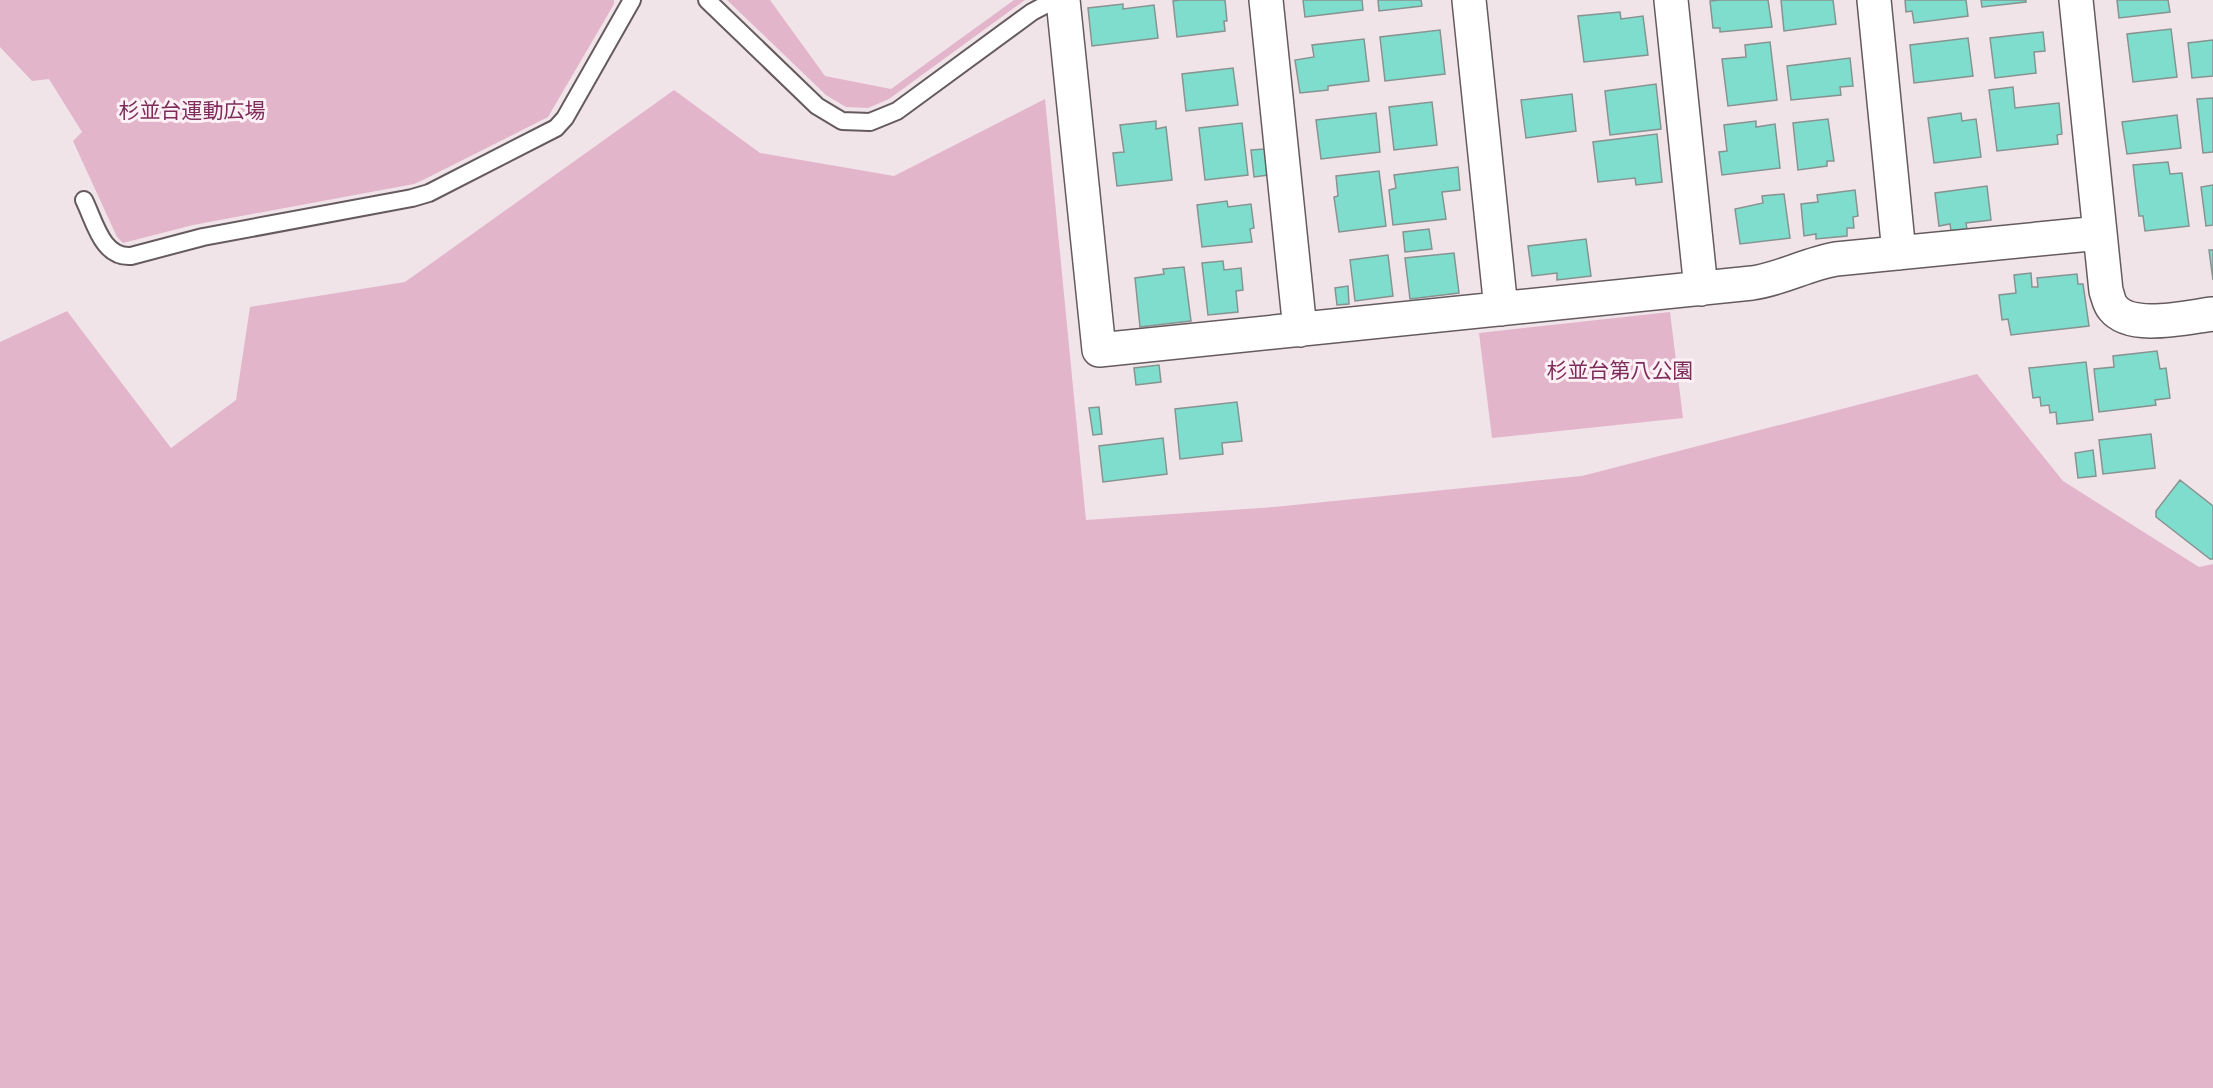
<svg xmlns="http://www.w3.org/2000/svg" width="2213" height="1088" font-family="'Sofia Sans Condensed','Noto Sans JP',sans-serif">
<rect width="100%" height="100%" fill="#f0e4e9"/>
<!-- green -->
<path fill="#e3b5ca" d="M 0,0 L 614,0 L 614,4 L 548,117 L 423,180 L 414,184 L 193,225 L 123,243 L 117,237 L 73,141 L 82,132 L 49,79 L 32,81 L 0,47 Z
M 727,0 L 770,0 L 825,76 L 891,89 L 1014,0 L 1025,0 L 889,99 L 868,108 L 846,107 L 826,95 Z
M 674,90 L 760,153 L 894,176 L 1045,99 L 1086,520 L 1274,507 L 1582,476 L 1977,374 L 2063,481 L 2199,567 L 2213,564 L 2213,1088 L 0,1088 L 0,342 L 67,311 L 171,448 L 236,400 L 250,307 L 405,282 Z
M 1670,312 L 1683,418 L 1492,438 L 1479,333 Z"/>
<!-- building -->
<path fill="#7fddce" stroke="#879391" stroke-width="1.5" d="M 1180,0 L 1225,0 L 1227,21 L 1224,21 L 1225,31 L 1177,37 L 1173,1 Z
M 1303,0 L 1362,0 L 1363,10 L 1305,17 Z
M 1378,0 L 1421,0 L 1422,6 L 1379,11 Z
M 1720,0 L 1768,0 L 1772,27 L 1720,32 L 1720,28 L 1713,28 L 1710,1 Z
M 1781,0 L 1833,0 L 1836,24 L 1784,31 Z
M 1905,0 L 1966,0 L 1968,16 L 1914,23 L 1912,11 L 1906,12 Z
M 1981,0 L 2026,0 L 2026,2 L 1982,7 Z
M 2117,0 L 2168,0 L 2170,12 L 2119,18 Z
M 1123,4 L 1123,9 L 1154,5 L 1158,38 L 1092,46 L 1088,8 Z
M 1620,12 L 1621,19 L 1643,16 L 1648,55 L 1584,62 L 1578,16 Z
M 2171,29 L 2177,77 L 2133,82 L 2127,34 Z
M 1440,30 L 1445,74 L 1385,81 L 1380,37 Z
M 2043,32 L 2045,51 L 2034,52 L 2036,73 L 1995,78 L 1990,38 Z
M 1968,38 L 1973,76 L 1914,83 L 1910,45 Z
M 1364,39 L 1369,81 L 1328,86 L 1328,90 L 1300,93 L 1295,60 L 1314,57 L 1312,45 Z
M 2213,40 L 2213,76 L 2192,78 L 2188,43 Z
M 1770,42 L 1777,100 L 1728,106 L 1722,59 L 1746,57 L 1745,45 Z
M 1850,58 L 1853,86 L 1840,87 L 1841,95 L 1791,100 L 1787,66 Z
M 1233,68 L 1238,105 L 1186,111 L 1182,74 Z
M 1656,84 L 1661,129 L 1610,135 L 1605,91 Z
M 2013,87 L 2015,108 L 2059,103 L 2062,134 L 2057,135 L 2058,144 L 1997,151 L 1989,90 Z
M 1572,94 L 1576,131 L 1526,138 L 1521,100 Z
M 2213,98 L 2213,152 L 2203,153 L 2197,99 Z
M 1432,102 L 1437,145 L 1394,150 L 1389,107 Z
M 1376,113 L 1380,152 L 1321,159 L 1316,120 Z
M 1961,113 L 1962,121 L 1976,119 L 1981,157 L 1934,163 L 1928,118 Z
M 2177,115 L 2181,148 L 2127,154 L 2122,122 Z
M 1828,119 L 1834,161 L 1827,161 L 1827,166 L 1798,170 L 1793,123 Z
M 1156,121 L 1156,129 L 1166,127 L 1172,180 L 1117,186 L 1113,153 L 1124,152 L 1120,125 Z
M 1756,121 L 1756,127 L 1775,124 L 1780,168 L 1722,175 L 1719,152 L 1727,151 L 1724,125 Z
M 1242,123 L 1248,175 L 1205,180 L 1199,128 Z
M 1657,134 L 1662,182 L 1636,185 L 1635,178 L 1598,182 L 1593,142 Z
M 1265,149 L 1268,175 L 1254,177 L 1251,150 Z
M 2168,162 L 2170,174 L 2182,173 L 2189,226 L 2145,231 L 2143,216 L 2139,216 L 2133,165 Z
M 1458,167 L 1460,190 L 1442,192 L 1446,219 L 1393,225 L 1389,190 L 1396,188 L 1394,175 Z
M 1379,171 L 1386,226 L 1339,232 L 1334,197 L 1338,196 L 1336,176 Z
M 2213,185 L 2213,225 L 2206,226 L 2201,187 Z
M 1987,186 L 1991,220 L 1966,223 L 1967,229 L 1951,231 L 1950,224 L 1939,226 L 1935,193 Z
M 1855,190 L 1858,216 L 1853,217 L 1854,228 L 1847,228 L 1847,236 L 1816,239 L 1816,234 L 1804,236 L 1801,204 L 1818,202 L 1817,195 Z
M 1784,194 L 1790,238 L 1740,244 L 1735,209 L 1763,203 L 1762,196 Z
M 1227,201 L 1228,207 L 1251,204 L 1254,228 L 1250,229 L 1252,242 L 1202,247 L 1197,205 Z
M 1429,229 L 1432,249 L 1405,252 L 1403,232 Z
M 1586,239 L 1591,276 L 1557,280 L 1557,273 L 1532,276 L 1528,246 Z
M 2209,250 L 2213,250 L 2213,280 Z
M 1454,253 L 1459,293 L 1410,299 L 1405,258 Z
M 1388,255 L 1393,296 L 1355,301 L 1350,260 Z
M 1223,261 L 1224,270 L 1241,268 L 1243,290 L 1236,291 L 1238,312 L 1208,315 L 1202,263 Z
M 1184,267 L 1191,321 L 1140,327 L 1135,278 L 1164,274 L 1163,269 Z
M 2031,273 L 2032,287 L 2038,287 L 2037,278 L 2077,274 L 2078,284 L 2083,284 L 2089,326 L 2011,335 L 2008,319 L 2002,320 L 1999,295 L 2016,293 L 2014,275 Z
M 1348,286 L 1349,304 L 1337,305 L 1335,288 Z
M 2157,351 L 2160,369 L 2166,368 L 2170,398 L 2155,400 L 2156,405 L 2099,412 L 2094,369 L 2114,367 L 2113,356 Z
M 2086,362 L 2093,420 L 2057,424 L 2056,412 L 2050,413 L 2049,405 L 2041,406 L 2040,397 L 2033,398 L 2029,368 Z
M 1159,365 L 1161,382 L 1136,385 L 1134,368 Z
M 1237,402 L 1242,441 L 1222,443 L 1223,454 L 1180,459 L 1175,409 Z
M 1099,407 L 1102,434 L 1093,435 L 1089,408 Z
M 2151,434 L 2155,468 L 2103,474 L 2099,440 Z
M 1163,438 L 1167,474 L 1103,482 L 1099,446 Z
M 2093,450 L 2096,476 L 2078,478 L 2075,453 Z
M 2180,480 L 2213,506 L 2213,559 L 2210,559 L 2156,517 L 2156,511 Z"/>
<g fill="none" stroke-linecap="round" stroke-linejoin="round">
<defs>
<path id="service" d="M 707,0 L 817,106 L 842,121 L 870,122 L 897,111 L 1032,12 L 1055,0
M 84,200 C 95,222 102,258 131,256 L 203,237 L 412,198 L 429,193 L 556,128 L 565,118 L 632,0"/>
<path id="minor" d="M 1063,0 L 1099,350 L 1752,283 C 1781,279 1807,264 1836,259 L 2100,233
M 1266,0 L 1300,330
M 1469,0 L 1501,309
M 1671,0 L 1701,289
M 1874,0 L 1899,253
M 2076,0 L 2106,291 C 2108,296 2109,304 2113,308 C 2131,331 2187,317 2213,314"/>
</defs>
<!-- service casing -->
<use href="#service" stroke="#655b5f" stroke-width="20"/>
<!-- minor casing -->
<use href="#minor" stroke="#655b5f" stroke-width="36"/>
<!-- service -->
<use href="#service" stroke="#fff" stroke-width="16"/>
<!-- minor -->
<use href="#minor" stroke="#fff" stroke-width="33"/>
</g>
<g text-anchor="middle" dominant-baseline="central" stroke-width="6" stroke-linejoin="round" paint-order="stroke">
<!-- park labels -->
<g font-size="21" fill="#7e2d5a" stroke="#fdf1f6">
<text x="192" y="111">杉並台運動広場</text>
<text x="1620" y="371">杉並台第八公園</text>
</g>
</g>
</svg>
